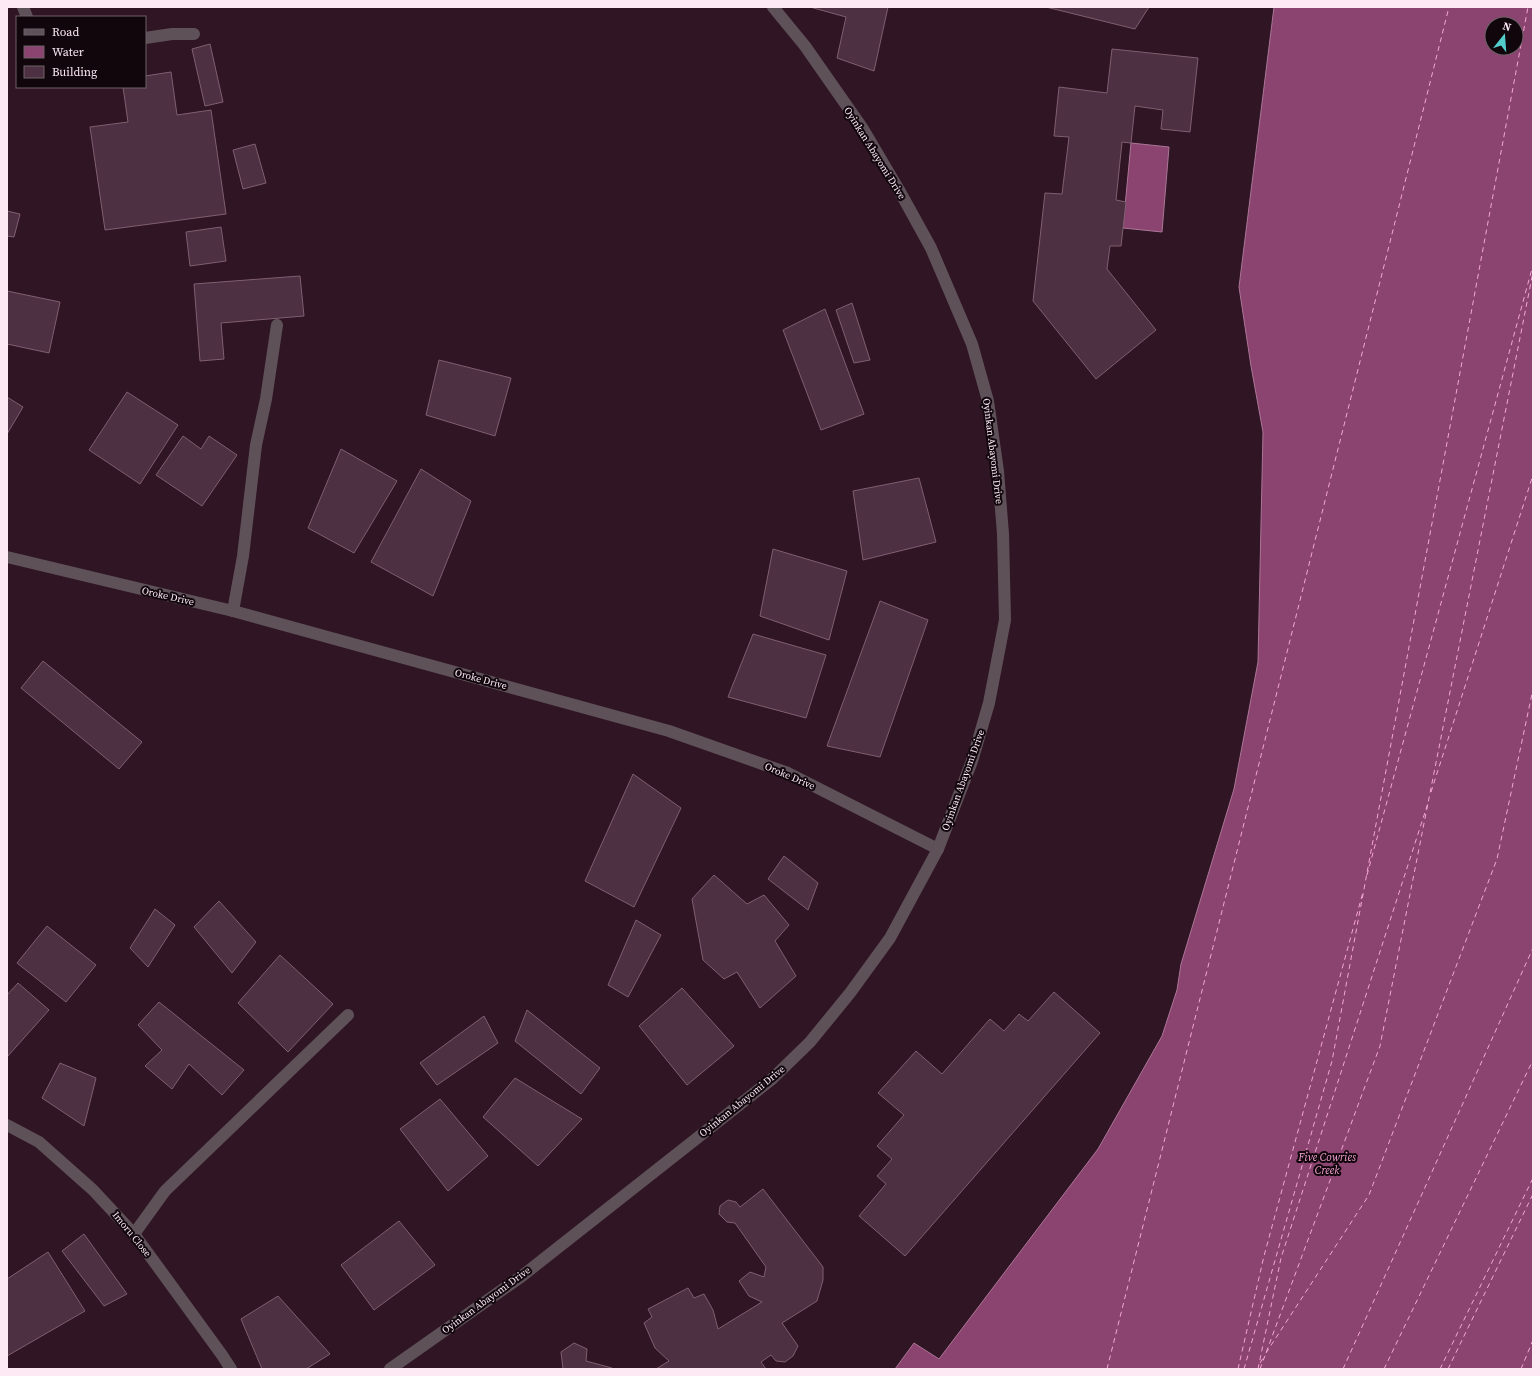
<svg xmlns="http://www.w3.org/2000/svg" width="1540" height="1376" font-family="'Source Serif 4',serif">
<rect width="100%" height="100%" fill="#301525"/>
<!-- water -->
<path fill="#8a446f" stroke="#ac7697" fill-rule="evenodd" d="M 1274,7 L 1533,7 L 1533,1369 L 895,1369 L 914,1343 L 939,1359 L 1098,1149 L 1162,1036 L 1177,990 L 1181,964 L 1234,789 L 1258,662 L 1263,432 L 1251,366 L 1239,287 ZM 1492,24 L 1516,24 L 1516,48 L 1492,48 Z
M 1131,143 L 1169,147 L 1162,232 L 1123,228 Z"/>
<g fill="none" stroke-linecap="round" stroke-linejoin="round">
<!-- ferry -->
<path stroke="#f7a5d5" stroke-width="1" stroke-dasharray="5 4" stroke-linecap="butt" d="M 1431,792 L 1533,475
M 1367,875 L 1533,265
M 1266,1353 L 1369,1195 L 1497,859 L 1533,689
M 1260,1363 L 1263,1358
M 1107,1369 L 1449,7
M 1238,1369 L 1264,1256 L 1363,892
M 1244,1369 L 1332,1061 L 1528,7
M 1258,1369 L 1281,1258 L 1428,803
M 1260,1369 L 1380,1046 L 1533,272
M 1343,1369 L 1533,948
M 1384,1369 L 1533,1060
M 1440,1369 L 1533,1178
M 1448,1369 L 1533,1194
M 1521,1369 L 1533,1340"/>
</g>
<!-- building -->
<path fill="#4d3041" stroke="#7f5f71" d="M 810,7 L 888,7 L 874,71 L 837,58 L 846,17 Z
M 1046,7 L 1149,7 L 1135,29 Z
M 210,44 L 223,102 L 205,106 L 192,49 Z
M 1112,49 L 1198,58 L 1190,132 L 1161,129 L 1163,110 L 1135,106 L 1131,143 L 1122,142 L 1116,200 L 1126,202 L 1121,246 L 1110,246 L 1107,269 L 1156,330 L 1096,379 L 1033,301 L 1045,193 L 1062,194 L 1069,137 L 1054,136 L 1059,87 L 1107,93 Z
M 171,72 L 177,115 L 211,110 L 226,214 L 105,230 L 90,127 L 128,122 L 123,87 L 145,87 L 145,76 Z
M 255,144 L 266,183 L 243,189 L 233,150 Z
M 7,211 L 20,214 L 14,237 L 7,236 Z
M 221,227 L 226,261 L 190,266 L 186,232 Z
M 300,276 L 304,316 L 221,323 L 224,359 L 200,361 L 194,284 Z
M 7,291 L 60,302 L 49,353 L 7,344 Z
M 852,303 L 870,360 L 854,363 L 836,310 Z
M 825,309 L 864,414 L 821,430 L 783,330 Z
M 439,360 L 511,378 L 495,436 L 426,415 Z
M 127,392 L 178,425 L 140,484 L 89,450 Z
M 7,397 L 23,407 L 7,434 Z
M 183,436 L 201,449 L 209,436 L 237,455 L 202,506 L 156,475 Z
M 341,449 L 397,481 L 354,553 L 308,528 Z
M 421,469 L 471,501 L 433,596 L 371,562 Z
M 919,478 L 936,542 L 863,560 L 853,491 Z
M 773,549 L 847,571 L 829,640 L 760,616 Z
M 880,601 L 928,620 L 880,757 L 827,746 Z
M 753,634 L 826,655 L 806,718 L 728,697 Z
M 43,661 L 142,742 L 119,769 L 21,688 Z
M 633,774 L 681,808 L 634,907 L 585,881 Z
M 784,856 L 818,883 L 808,910 L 768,879 Z
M 714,875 L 747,904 L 764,895 L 789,925 L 775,941 L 796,976 L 760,1008 L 737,972 L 724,979 L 703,960 L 692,899 Z
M 219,901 L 256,942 L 232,973 L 194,927 Z
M 155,909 L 175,925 L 148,967 L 130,948 Z
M 636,920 L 661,935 L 628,997 L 608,985 Z
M 47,926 L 96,965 L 66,1002 L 17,963 Z
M 280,955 L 333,1004 L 288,1052 L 238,1003 Z
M 18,983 L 49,1010 L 7,1057 L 7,995 Z
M 682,988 L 734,1046 L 687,1085 L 639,1026 Z
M 1054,992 L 1100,1033 L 905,1256 L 859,1216 L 886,1184 L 877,1176 L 892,1159 L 877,1146 L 904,1115 L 878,1093 L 916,1051 L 942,1074 L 990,1019 L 1004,1031 L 1019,1014 L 1028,1021 Z
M 159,1002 L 244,1070 L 222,1095 L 189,1064 L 172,1089 L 145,1066 L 162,1050 L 138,1025 Z
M 527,1010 L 600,1068 L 581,1094 L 515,1041 Z
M 484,1016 L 498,1043 L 437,1085 L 420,1063 Z
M 60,1063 L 96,1078 L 84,1126 L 42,1098 Z
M 515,1078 L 582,1119 L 538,1166 L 483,1117 Z
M 440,1099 L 488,1156 L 448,1191 L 400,1129 Z
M 763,1189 L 823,1267 L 823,1280 L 817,1301 L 782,1323 L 798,1346 L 793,1356 L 785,1362 L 776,1361 L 771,1355 L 761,1362 L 766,1369 L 656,1369 L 669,1361 L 655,1348 L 644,1323 L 652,1317 L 648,1309 L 688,1288 L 694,1298 L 704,1294 L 713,1310 L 718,1329 L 762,1302 L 749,1296 L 739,1281 L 750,1272 L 764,1277 L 766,1267 L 735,1223 L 727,1222 L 719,1214 L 720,1206 L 728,1200 L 736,1202 L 740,1207 Z
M 399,1221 L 435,1265 L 374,1310 L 341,1265 Z
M 84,1234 L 127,1294 L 104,1306 L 62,1251 Z
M 48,1252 L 85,1311 L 7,1356 L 7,1279 Z
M 278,1296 L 330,1354 L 306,1369 L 262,1369 L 241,1319 Z
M 574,1343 L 587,1349 L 586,1361 L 612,1368 L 613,1369 L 563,1369 L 561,1352 Z"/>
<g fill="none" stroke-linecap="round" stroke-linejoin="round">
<!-- service -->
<path stroke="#5f5158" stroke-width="12" d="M 23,7 L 27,17
M 145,38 L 172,34 L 194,34
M 233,611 L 243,556 L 256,445 L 266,399 L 277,325
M 134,1234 L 165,1191 L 348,1015"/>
<!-- minor -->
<path stroke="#5f5158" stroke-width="12" d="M 7,557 L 233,611 L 669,731 L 788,773 L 938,849
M 7,1125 L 39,1142 L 93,1190 L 134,1234 L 222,1355 L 231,1369"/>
<!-- tertiary -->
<path stroke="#5f5158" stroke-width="12" d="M 390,1369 L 522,1276 L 772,1079 L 810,1042 L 850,993 L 890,938 L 938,849 L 972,761 L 989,703 L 1005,620 L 1003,534 L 998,471 L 988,401 L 972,344 L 931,248 L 899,190 L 863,129 L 805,46 L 773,7"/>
</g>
<g text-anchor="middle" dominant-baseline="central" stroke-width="4" stroke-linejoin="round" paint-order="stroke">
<!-- street labels -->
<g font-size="10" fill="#fce9f3" stroke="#10060c">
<text transform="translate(875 153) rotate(58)">Oyinkan Abayomi Drive</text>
<text transform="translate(993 451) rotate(83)">Oyinkan Abayomi Drive</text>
<text transform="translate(168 596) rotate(13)">Oroke Drive</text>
<text transform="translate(481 679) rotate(15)">Oroke Drive</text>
<text transform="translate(790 776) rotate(23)">Oroke Drive</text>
<text transform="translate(963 780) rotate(-70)">Oyinkan Abayomi Drive</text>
<text transform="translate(742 1101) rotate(-39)">Oyinkan Abayomi Drive</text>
<text transform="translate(132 1234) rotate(51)">Imoru Close</text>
<text transform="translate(486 1300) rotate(-36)">Oyinkan Abayomi Drive</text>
</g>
<!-- water labels -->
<g font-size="11" font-style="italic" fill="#f7a5d5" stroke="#10060c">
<text x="1327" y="1157">Five Cowries<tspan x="1327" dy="13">Creek</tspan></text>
</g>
</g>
<!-- border -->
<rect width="1540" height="1376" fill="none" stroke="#fce9f3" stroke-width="16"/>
<!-- legend -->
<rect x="16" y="16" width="130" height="72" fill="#10060c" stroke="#6e6168"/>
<rect x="24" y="29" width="20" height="6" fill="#5f5158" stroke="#6e6168"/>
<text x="52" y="36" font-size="12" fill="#fce9f3">Road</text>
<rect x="24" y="46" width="20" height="12" fill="#8a446f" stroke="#6e6168"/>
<text x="52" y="56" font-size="12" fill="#fce9f3">Water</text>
<rect x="24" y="66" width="20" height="12" fill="#4d3041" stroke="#6e6168"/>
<text x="52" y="76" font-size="12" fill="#fce9f3">Building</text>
<!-- north arrow -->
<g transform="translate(1504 36) rotate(17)"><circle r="19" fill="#10060c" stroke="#6e6168"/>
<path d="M0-3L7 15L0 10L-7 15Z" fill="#53cdcb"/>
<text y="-6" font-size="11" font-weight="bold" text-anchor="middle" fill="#fce9f3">N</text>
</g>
</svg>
